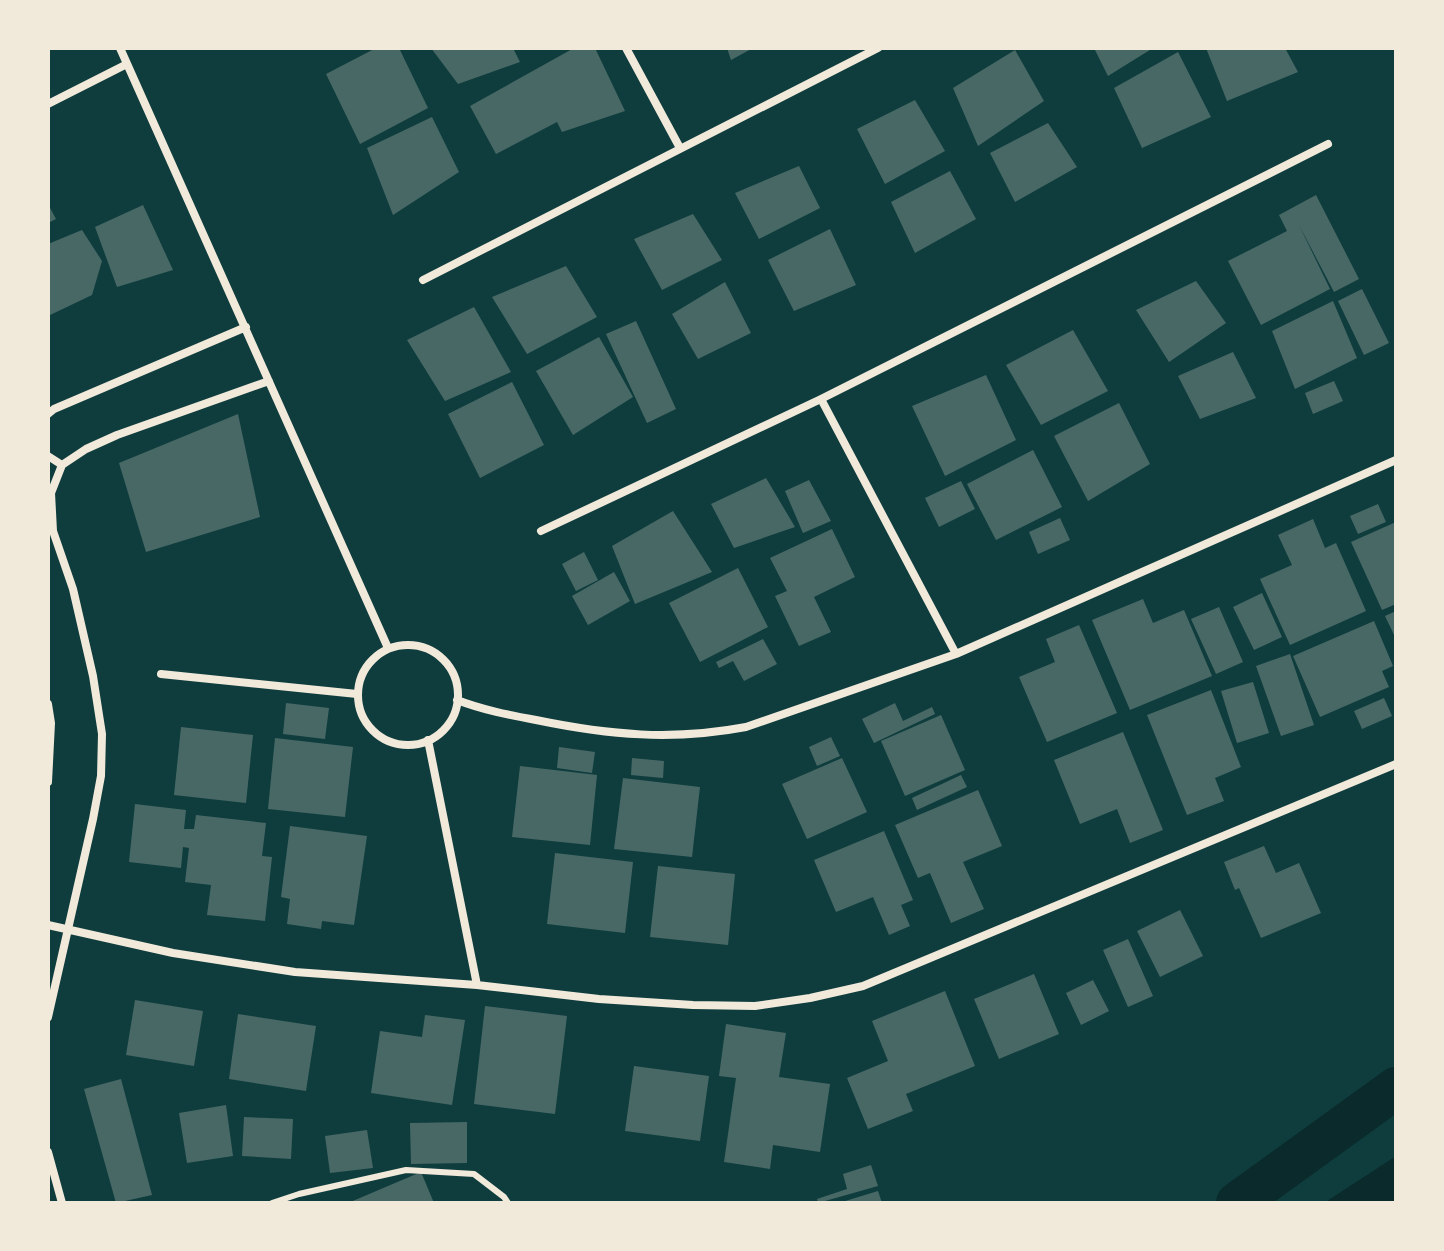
<svg xmlns="http://www.w3.org/2000/svg" width="1444" height="1251" font-family="Lato,sans-serif">
<rect width="100%" height="100%" fill="#0f3d3e"/>
<!-- water -->
<path fill="#0a2a2b" d="M 1396,1156 L 1396,1203 L 1324,1203 Z"/>
<g fill="none" stroke-linecap="round" stroke-linejoin="round">
<!-- canal -->
<path stroke="#0a2a2b" stroke-width="42" d="M 1237,1203 L 1396,1088"/>
</g>
<!-- building -->
<path fill="#486865" d="M 376,48 L 399,48 L 428,108 L 360,144 L 326,74 Z
M 431,48 L 513,48 L 520,62 L 458,84 Z
M 574,48 L 595,48 L 625,111 L 562,132 L 557,122 L 496,154 L 470,106 Z
M 727,48 L 753,48 L 731,60 Z
M 1094,48 L 1153,48 L 1108,76 Z
M 1206,48 L 1285,48 L 1298,72 L 1227,101 Z
M 1015,50 L 1044,101 L 978,146 L 953,88 Z
M 1178,52 L 1211,117 L 1142,148 L 1114,88 Z
M 915,100 L 945,151 L 885,184 L 857,129 Z
M 432,117 L 459,172 L 393,215 L 367,148 Z
M 1048,123 L 1077,167 L 1015,202 L 990,153 Z
M 799,166 L 820,208 L 759,239 L 735,193 Z
M 950,171 L 976,219 L 915,253 L 891,202 Z
M 1316,195 L 1359,279 L 1334,292 L 1299,225 L 1330,289 L 1261,325 L 1228,261 L 1287,231 L 1279,215 Z
M 48,204 L 56,219 L 48,223 Z
M 143,205 L 173,270 L 117,287 L 95,227 Z
M 693,214 L 722,260 L 662,290 L 634,239 Z
M 830,229 L 856,285 L 794,311 L 768,260 Z
M 82,230 L 102,261 L 92,295 L 48,316 L 48,244 Z
M 566,266 L 597,317 L 527,354 L 492,297 Z
M 1196,281 L 1226,323 L 1169,362 L 1136,310 Z
M 725,282 L 751,333 L 698,359 L 672,314 Z
M 1362,289 L 1389,343 L 1364,355 L 1338,301 Z
M 1333,301 L 1357,358 L 1295,389 L 1272,331 Z
M 474,307 L 511,372 L 445,401 L 407,340 Z
M 636,321 L 676,409 L 647,423 L 606,334 Z
M 1073,330 L 1108,391 L 1041,425 L 1006,365 Z
M 599,337 L 633,397 L 573,435 L 536,371 Z
M 1233,352 L 1256,398 L 1200,419 L 1178,376 Z
M 986,375 L 1016,440 L 945,476 L 912,406 Z
M 1334,381 L 1343,401 L 1313,414 L 1305,393 Z
M 512,382 L 544,445 L 480,478 L 448,414 Z
M 1119,403 L 1150,464 L 1088,501 L 1054,436 Z
M 238,414 L 260,517 L 146,552 L 119,463 Z
M 1033,450 L 1062,507 L 996,540 L 967,484 Z
M 766,478 L 795,527 L 734,548 L 711,504 Z
M 809,480 L 831,521 L 803,533 L 785,491 Z
M 961,481 L 975,509 L 939,527 L 925,498 Z
M 1378,504 L 1386,522 L 1358,534 L 1350,516 Z
M 673,511 L 712,572 L 635,604 L 612,546 Z
M 1060,518 L 1070,540 L 1038,554 L 1029,532 Z
M 1313,519 L 1325,548 L 1336,543 L 1366,611 L 1290,645 L 1260,579 L 1292,565 L 1278,535 Z
M 1396,522 L 1396,604 L 1382,610 L 1351,542 Z
M 832,529 L 855,577 L 814,597 L 831,632 L 799,646 L 775,596 L 787,591 L 770,558 Z
M 584,552 L 598,580 L 576,591 L 562,564 Z
M 738,568 L 768,627 L 700,662 L 669,603 Z
M 614,572 L 630,601 L 588,625 L 572,596 Z
M 1262,593 L 1282,637 L 1254,650 L 1233,607 Z
M 1143,599 L 1153,623 L 1184,610 L 1212,676 L 1130,710 L 1092,620 Z
M 1219,607 L 1243,662 L 1216,674 L 1191,619 Z
M 1396,611 L 1396,639 L 1385,616 Z
M 1374,621 L 1393,666 L 1382,671 L 1389,687 L 1320,717 L 1293,656 Z
M 1079,625 L 1117,713 L 1047,742 L 1019,677 L 1055,662 L 1046,639 Z
M 763,639 L 777,664 L 744,681 L 733,661 L 719,668 L 716,662 Z
M 1290,654 L 1314,725 L 1281,736 L 1256,666 Z
M 1253,682 L 1269,733 L 1237,743 L 1221,691 Z
M 1211,690 L 1241,767 L 1215,778 L 1224,801 L 1187,815 L 1147,715 Z
M 1384,698 L 1392,716 L 1362,729 L 1354,711 Z
M 286,703 L 329,708 L 325,739 L 283,734 Z
M 895,703 L 903,721 L 932,707 L 935,714 L 874,743 L 862,719 Z
M 941,715 L 965,770 L 905,796 L 881,741 Z
M 181,727 L 253,735 L 246,803 L 174,795 Z
M 1123,732 L 1163,830 L 1130,843 L 1117,809 L 1080,824 L 1054,760 Z
M 831,737 L 840,756 L 817,766 L 809,747 Z
M 275,738 L 353,747 L 345,817 L 268,809 Z
M 559,747 L 595,752 L 592,773 L 557,768 Z
M 632,758 L 664,761 L 663,778 L 631,775 Z
M 842,758 L 867,812 L 807,839 L 782,784 Z
M 520,766 L 597,775 L 590,845 L 512,837 Z
M 961,775 L 967,787 L 917,810 L 912,798 Z
M 623,778 L 700,787 L 692,857 L 614,849 Z
M 978,790 L 1002,846 L 963,862 L 984,909 L 951,923 L 930,873 L 918,878 L 895,825 Z
M 135,804 L 186,810 L 184,829 L 194,829 L 196,815 L 266,823 L 262,856 L 272,857 L 265,921 L 207,915 L 211,885 L 185,882 L 189,848 L 183,847 L 181,868 L 129,862 Z
M 290,826 L 367,836 L 354,925 L 322,921 L 321,929 L 287,924 L 290,899 L 281,897 Z
M 884,831 L 913,900 L 901,905 L 910,926 L 889,935 L 873,897 L 836,912 L 814,860 Z
M 1264,846 L 1276,873 L 1299,863 L 1321,913 L 1261,938 L 1239,888 L 1235,890 L 1224,862 Z
M 555,853 L 633,862 L 625,933 L 547,924 Z
M 658,866 L 735,874 L 728,945 L 650,937 Z
M 1180,910 L 1203,956 L 1160,977 L 1137,931 Z
M 1128,939 L 1153,996 L 1128,1007 L 1103,950 Z
M 1034,974 L 1059,1034 L 999,1059 L 974,999 Z
M 1093,980 L 1109,1011 L 1081,1025 L 1066,993 Z
M 945,991 L 975,1066 L 906,1094 L 913,1111 L 868,1129 L 847,1078 L 888,1061 L 872,1021 Z
M 135,1000 L 203,1011 L 194,1066 L 126,1055 Z
M 485,1006 L 567,1016 L 555,1114 L 474,1104 Z
M 238,1014 L 316,1026 L 306,1091 L 229,1079 Z
M 425,1015 L 465,1020 L 452,1105 L 371,1093 L 380,1031 L 422,1037 Z
M 726,1024 L 786,1033 L 779,1077 L 830,1084 L 820,1152 L 773,1145 L 770,1169 L 724,1162 L 736,1078 L 719,1076 Z
M 634,1066 L 709,1076 L 700,1141 L 625,1131 Z
M 121,1079 L 152,1195 L 116,1203 L 84,1089 Z
M 226,1105 L 233,1156 L 187,1163 L 179,1113 Z
M 244,1117 L 293,1119 L 291,1159 L 242,1156 Z
M 467,1122 L 467,1163 L 411,1164 L 410,1123 Z
M 367,1130 L 373,1168 L 330,1173 L 325,1136 Z
M 871,1165 L 878,1186 L 818,1203 L 817,1199 L 847,1189 L 843,1174 Z
M 421,1172 L 434,1203 L 348,1203 Z
M 878,1191 L 882,1203 L 843,1203 L 842,1202 Z"/>
<g fill="none" stroke-linecap="round" stroke-linejoin="round">
<!-- service -->
<path stroke="#f1e9da" stroke-width="6" d="M 272,1203 L 299,1194 L 406,1170 L 474,1174 L 504,1197 L 508,1203"/>
<!-- minor -->
<path stroke="#f1e9da" stroke-width="8" d="M 120,48 L 388,648
M 626,48 L 680,148
M 48,104 L 127,64
M 423,280 L 878,48
M 821,399 L 956,654
M 48,414 L 54,409 L 246,327
M 48,456 L 62,465
M 541,531 L 821,399 L 1328,144
M358 695a50 50 0 1 1 100 0a50 50 0 1 1-100 0Z
M 161,674 L 357,694
M 457,700 C 483,710 509,715 536,720 C 609,735 672,741 746,727 L 956,654 L 1396,460
M 48,704 L 51,723 L 48,782
M 428,740 L 477,985
M 48,925 L 173,953 L 295,972 L 477,985 L 599,999 L 693,1005 L 755,1006 L 810,998 L 863,986 L 1396,764
M 48,1017 L 93,819 L 101,776 L 102,734 L 93,676 L 73,589 L 53,531 L 51,493 L 62,465 L 86,449 L 117,435 L 269,381
M 48,1152 L 62,1203"/>
</g>
<!-- border -->
<rect width="1444" height="1251" fill="none" stroke="#f1e9da" stroke-width="100"/>
</svg>
